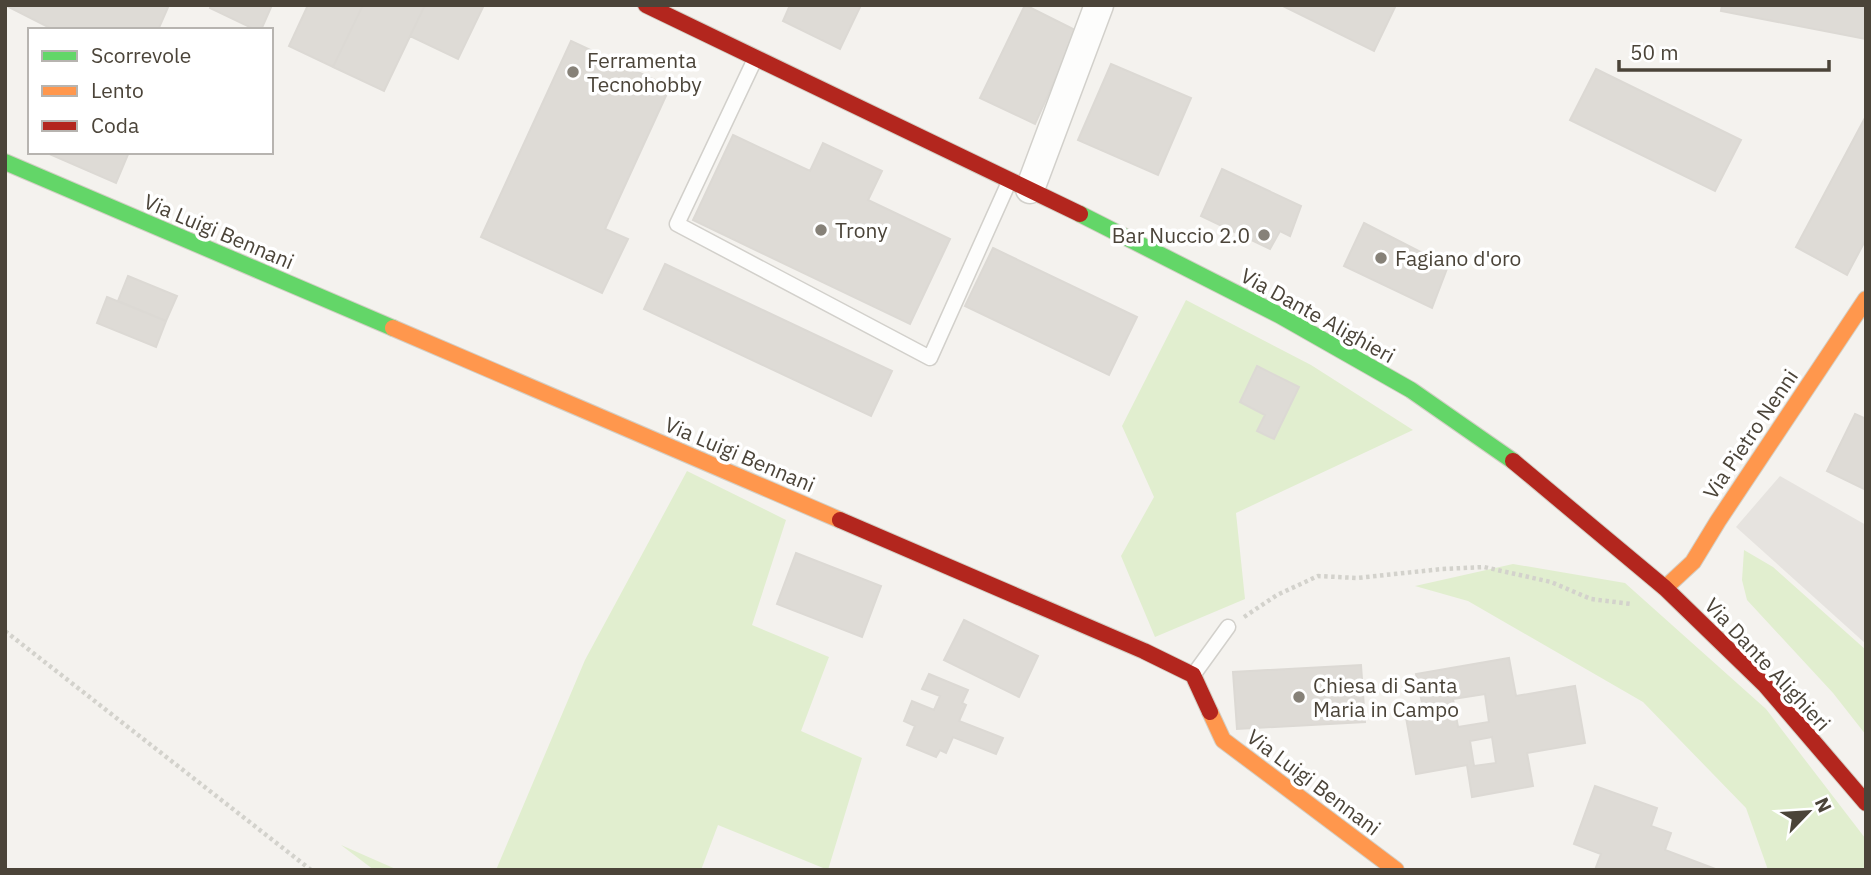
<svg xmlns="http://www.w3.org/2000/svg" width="1871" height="875" font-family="'IBM Plex Sans',sans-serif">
<rect width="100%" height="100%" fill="#f4f2ee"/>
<!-- green -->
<path fill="#e1eecf" d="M 1186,300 L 1311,365 L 1413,430 L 1236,513 L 1245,599 L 1155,637 L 1121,556 L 1154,497 L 1122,426 Z
M 687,471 L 786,520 L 752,625 L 829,657 L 801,731 L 862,758 L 828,870 L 718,825 L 701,870 L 496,870 L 585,660 Z
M 1744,550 L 1773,567 L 1866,650 L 1866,735 L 1833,693 L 1747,600 L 1742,580 Z
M 1513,564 L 1625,583 L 1766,709 L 1865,838 L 1866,870 L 1768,870 L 1746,808 L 1643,702 L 1468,601 L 1415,586 Z
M 341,845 L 398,870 L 374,870 Z"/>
<!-- parking -->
<path fill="#e6e3df" d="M 1780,476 L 1866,525 L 1866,644 L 1736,527 Z"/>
<!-- building -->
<path fill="#dedbd6" stroke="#dcd9d4" stroke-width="2" fill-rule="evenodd" d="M 5,5 L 169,5 L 158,30 L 54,30 Z
M 211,5 L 272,5 L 261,30 L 256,30 L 210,8 Z
M 308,5 L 363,5 L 333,67 L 289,46 Z
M 363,5 L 425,5 L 384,91 L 333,67 Z
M 425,5 L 484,5 L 458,59 L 410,36 Z
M 790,5 L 861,5 L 840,49 L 783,21 Z
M 1025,5 L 1077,31 L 1035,124 L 980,98 Z
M 1281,5 L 1396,5 L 1374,51 Z
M 1722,5 L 1866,5 L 1866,39 L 1721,11 Z
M 571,41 L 670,87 L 605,229 L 628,239 L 602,293 L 481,237 Z
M 1111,64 L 1191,98 L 1158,175 L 1078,140 Z
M 1596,69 L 1741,140 L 1715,191 L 1570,120 Z
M 1866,116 L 1866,239 L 1847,275 L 1796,247 Z
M 733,135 L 810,171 L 823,143 L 882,171 L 868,200 L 950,239 L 910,324 L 693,220 Z
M 45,152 L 129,152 L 116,183 Z
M 1222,169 L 1301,206 L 1290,236 L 1280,231 L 1270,249 L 1201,216 Z
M 1364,223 L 1448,266 L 1432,308 L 1344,266 Z
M 993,248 L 1137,317 L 1109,375 L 965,306 Z
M 665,264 L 892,371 L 871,416 L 644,309 Z
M 128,276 L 177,296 L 166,321 L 118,301 Z
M 107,297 L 166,321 L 156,347 L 97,323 Z
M 1257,366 L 1299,387 L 1274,439 L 1257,431 L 1265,415 L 1240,402 Z
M 1855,414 L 1866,419 L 1866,490 L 1827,471 Z
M 796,553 L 881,586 L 862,637 L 777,604 Z
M 964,620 L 1038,656 L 1019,697 L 944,660 Z
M 1509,658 L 1516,696 L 1575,686 L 1585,743 L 1527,753 L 1533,786 L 1472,797 L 1467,765 L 1416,774 L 1404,706 L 1422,703 L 1416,674 ZM 1485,694 L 1489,722 L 1458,727 L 1453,699 ZM 1492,737 L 1496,763 L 1474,766 L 1470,741 Z
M 1361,665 L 1365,722 L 1237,729 L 1233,672 Z
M 929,674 L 968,690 L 962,703 L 966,705 L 959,721 L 1003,738 L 996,754 L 953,737 L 946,753 L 940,750 L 936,757 L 907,745 L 915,726 L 904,721 L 912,701 L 934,710 L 940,696 L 922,689 Z
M 1595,786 L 1657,808 L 1651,826 L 1671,833 L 1665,850 L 1718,870 L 1595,870 L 1601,854 L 1574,844 Z"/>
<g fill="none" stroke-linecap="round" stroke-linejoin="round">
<defs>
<path id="lane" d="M 755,59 L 677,224 L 930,358 L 1009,182
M 1194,674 L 1228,627"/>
<path id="street" d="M 1030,189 L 1099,5"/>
<path id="fast" d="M 5,162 L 393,328
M 1080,214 L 1279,315 L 1411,390 L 1513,461"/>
<path id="slow" d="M 393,328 L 840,520
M 1665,588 L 1693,562 L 1718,521 L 1866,299
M 1210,712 L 1223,740 L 1396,870"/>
<path id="jam" d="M 646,5 L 1080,214
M 1513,461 L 1665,588 L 1765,685 L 1866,803
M 840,520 L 1144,651 L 1193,675 L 1210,712"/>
</defs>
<!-- lane casing -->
<use href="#lane" stroke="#d2d0cb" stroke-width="17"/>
<!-- street casing -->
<use href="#street" stroke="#d2d0cb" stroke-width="31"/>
<!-- fast casing -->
<use href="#fast" stroke="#d3cfc5" stroke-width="18"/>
<!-- slow casing -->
<use href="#slow" stroke="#d3cfc5" stroke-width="18"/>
<!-- jam casing -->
<use href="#jam" stroke="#d3cfc5" stroke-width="18"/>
<!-- path -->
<path stroke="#d3d2cc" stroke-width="4.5" stroke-dasharray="3.5 3.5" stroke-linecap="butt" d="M 1244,617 L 1277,595 L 1318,576 L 1357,578 L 1442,569 L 1484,567 L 1551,582 L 1591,599 L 1631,604
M 5,631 L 311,870"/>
<!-- lane -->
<use href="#lane" stroke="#fdfdfc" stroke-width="14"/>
<!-- street -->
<use href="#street" stroke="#fdfdfc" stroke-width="28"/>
<!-- fast -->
<use href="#fast" stroke="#63d668" stroke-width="16"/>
<!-- slow -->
<use href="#slow" stroke="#ff974d" stroke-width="16"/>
<!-- jam -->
<use href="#jam" stroke="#b3261e" stroke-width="16"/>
</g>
<!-- markers -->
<g fill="#868178" stroke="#fff" stroke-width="2.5">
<circle cx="573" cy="72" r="7"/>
<circle cx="821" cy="230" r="7"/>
<circle cx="1264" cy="235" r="7"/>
<circle cx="1381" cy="258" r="7"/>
<circle cx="1299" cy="697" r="7"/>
</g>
<g text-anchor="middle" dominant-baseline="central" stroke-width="7" stroke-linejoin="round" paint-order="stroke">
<!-- poi labels -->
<g font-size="21" fill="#4b4439" stroke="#fff" text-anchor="start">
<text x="587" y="60">Ferramenta<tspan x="587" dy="24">Tecnohobby</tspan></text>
<text x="835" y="230">Trony</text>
<text x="1250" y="235" text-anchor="end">Bar Nuccio 2.0</text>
<text x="1395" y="258">Fagiano d'oro</text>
<text x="1313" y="685">Chiesa di Santa<tspan x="1313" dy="24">Maria in Campo</tspan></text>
</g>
<!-- street labels -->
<g font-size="21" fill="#4b4439" stroke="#fff">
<text transform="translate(219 231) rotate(23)">Via Luigi Bennani</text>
<text transform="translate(1318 315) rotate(29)">Via Dante Alighieri</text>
<text transform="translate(1750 434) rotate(-56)">Via Pietro Nenni</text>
<text transform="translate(740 454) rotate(23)">Via Luigi Bennani</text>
<text transform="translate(1768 664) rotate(47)">Via Dante Alighieri</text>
<text transform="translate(1314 782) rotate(37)">Via Luigi Bennani</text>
</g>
</g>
<!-- border -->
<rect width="1871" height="875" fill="none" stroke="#4b4439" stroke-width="14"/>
<!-- legend -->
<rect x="28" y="28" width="245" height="126" fill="#ffffff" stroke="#b7b4b0" stroke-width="2"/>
<rect x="42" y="51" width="35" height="10" fill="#63d668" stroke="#b7b4b0" stroke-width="2"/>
<text x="91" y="63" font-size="21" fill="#4b4439">Scorrevole</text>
<rect x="42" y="86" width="35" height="10" fill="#ff974d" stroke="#b7b4b0" stroke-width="2"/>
<text x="91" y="98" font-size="21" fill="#4b4439">Lento</text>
<rect x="42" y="121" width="35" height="10" fill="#b3261e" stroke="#b7b4b0" stroke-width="2"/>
<text x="91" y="133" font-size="21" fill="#4b4439">Coda</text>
<!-- north arrow -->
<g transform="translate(1808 812) rotate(65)" stroke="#ffffff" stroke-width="5" paint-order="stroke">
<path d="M0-5L12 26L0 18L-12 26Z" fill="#4b4439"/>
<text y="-10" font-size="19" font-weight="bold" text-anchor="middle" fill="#4b4439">N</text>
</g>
<!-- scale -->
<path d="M1619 60v10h210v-10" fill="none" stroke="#4b4439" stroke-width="3.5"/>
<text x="1630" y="60" font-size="21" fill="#4b4439" stroke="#ffffff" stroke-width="5" paint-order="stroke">50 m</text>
</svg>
